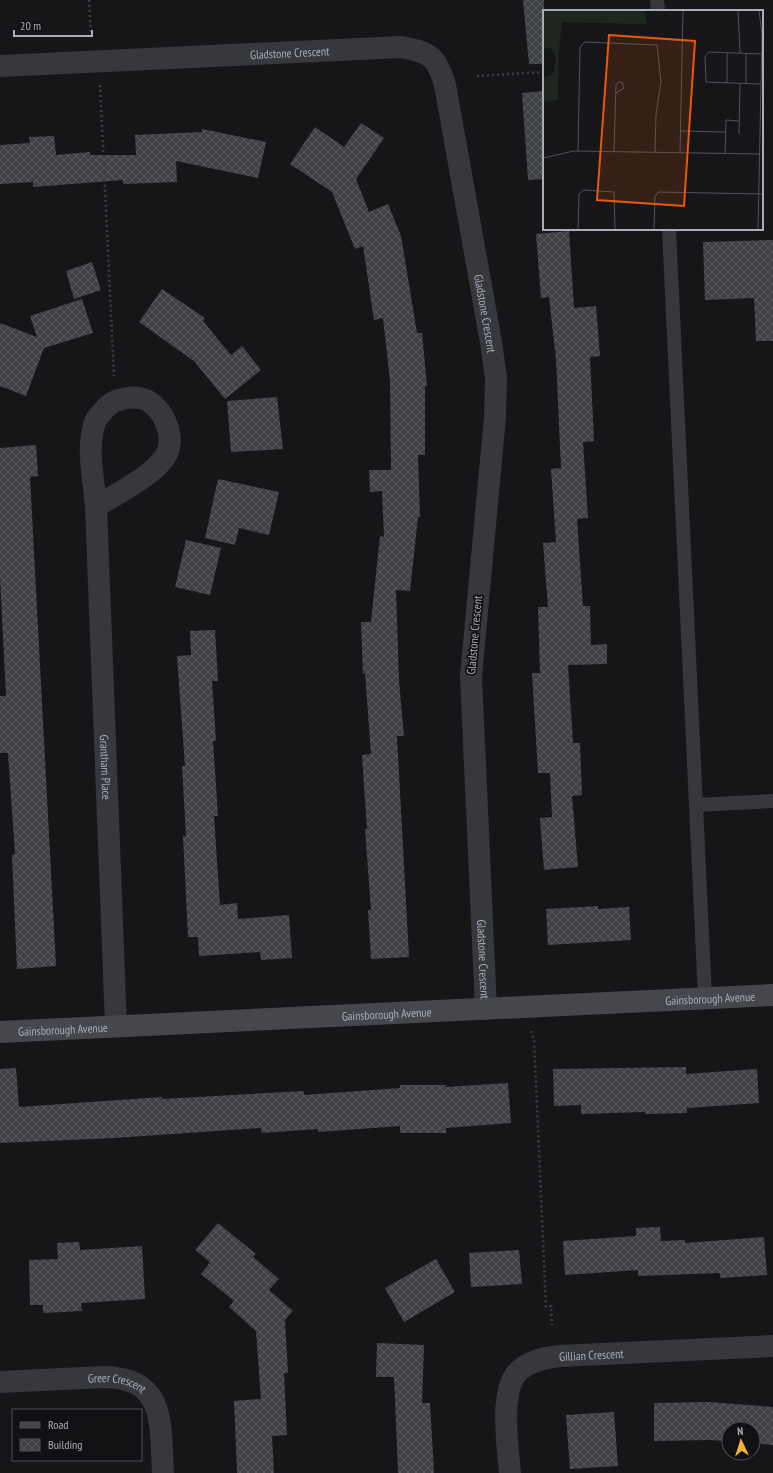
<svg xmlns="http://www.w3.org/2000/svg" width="773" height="1473" font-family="'PT Sans Narrow',sans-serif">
<defs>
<pattern id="building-cross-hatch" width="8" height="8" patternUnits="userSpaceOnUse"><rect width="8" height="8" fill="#404145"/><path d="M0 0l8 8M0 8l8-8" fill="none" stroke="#595a5e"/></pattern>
</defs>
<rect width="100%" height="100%" fill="#161618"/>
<!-- building -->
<path fill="url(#building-cross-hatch)" d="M 523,0 L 544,0 L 544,64 L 529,64 Z
M 544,91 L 544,179 L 528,180 L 522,93 Z
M 361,123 L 384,138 L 356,179 L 369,212 L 388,204 L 401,236 L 417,333 L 422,333 L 427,386 L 425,386 L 425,455 L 418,455 L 420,517 L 418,517 L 410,591 L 396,590 L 399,681 L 404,736 L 397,736 L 409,957 L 371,959 L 368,910 L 371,910 L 365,829 L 367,829 L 362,755 L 371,754 L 365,673 L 363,674 L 361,622 L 371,622 L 380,536 L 384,537 L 382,491 L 370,492 L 369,470 L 391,470 L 390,381 L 383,318 L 374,320 L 363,246 L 355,249 L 332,192 L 290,164 L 315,127 L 344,147 Z
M 202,129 L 266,142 L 258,178 L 176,161 L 177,182 L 123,184 L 123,180 L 33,187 L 33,182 L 0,184 L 0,145 L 30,143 L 29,137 L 54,136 L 56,155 L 90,152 L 90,155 L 136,155 L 135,135 L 202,132 Z
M 569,231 L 574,308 L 596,306 L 600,356 L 590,357 L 594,441 L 583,442 L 588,518 L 577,519 L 583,606 L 590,606 L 591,645 L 607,644 L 607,664 L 568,665 L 573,743 L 580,743 L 582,795 L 572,796 L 578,867 L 544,870 L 540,818 L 552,817 L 550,773 L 538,773 L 532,673 L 540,673 L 538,607 L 548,607 L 543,543 L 556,542 L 551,469 L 561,468 L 556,359 L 549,297 L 541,298 L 536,234 Z
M 773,240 L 773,341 L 756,341 L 754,298 L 705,300 L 703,242 Z
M 92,262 L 101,290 L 74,299 L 66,271 Z
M 162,289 L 205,318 L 203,321 L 231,355 L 242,346 L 261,370 L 225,399 L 194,361 L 139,322 Z
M 82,299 L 93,333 L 44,348 L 26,396 L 0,386 L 0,323 L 37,337 L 30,316 Z
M 277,397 L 283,449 L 231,452 L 227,401 Z
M 36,445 L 38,476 L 30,477 L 56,966 L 17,969 L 12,855 L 15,854 L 8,753 L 0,753 L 0,696 L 6,696 L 0,577 L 0,448 Z
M 218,479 L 279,492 L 269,535 L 239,528 L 235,545 L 205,538 Z
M 186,540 L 221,548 L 210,595 L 175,587 Z
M 215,630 L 218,681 L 212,681 L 216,741 L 213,741 L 218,816 L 214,816 L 220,905 L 237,903 L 238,919 L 289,915 L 292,958 L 261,960 L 260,952 L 199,956 L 198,937 L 188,937 L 183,836 L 186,836 L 182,766 L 185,766 L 177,656 L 191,655 L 190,631 Z
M 598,906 L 598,909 L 629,907 L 631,940 L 548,945 L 546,909 Z
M 686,1067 L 686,1074 L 757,1069 L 759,1103 L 687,1108 L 687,1113 L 645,1114 L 645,1112 L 581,1114 L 581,1105 L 554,1106 L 553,1069 Z
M 16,1068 L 19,1107 L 162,1097 L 162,1099 L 304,1091 L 304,1095 L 400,1088 L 400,1085 L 446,1085 L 446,1087 L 508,1083 L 511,1123 L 446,1128 L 446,1133 L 400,1133 L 400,1126 L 318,1132 L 318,1129 L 262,1133 L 261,1128 L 114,1138 L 0,1143 L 0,1069 Z
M 218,1223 L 256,1254 L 253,1257 L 279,1279 L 269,1290 L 293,1311 L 285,1320 L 288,1373 L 284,1373 L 287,1435 L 272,1436 L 274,1473 L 237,1473 L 234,1401 L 261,1399 L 256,1331 L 229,1307 L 234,1301 L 201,1274 L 210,1262 L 195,1250 Z
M 660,1227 L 661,1241 L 685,1240 L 685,1243 L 764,1237 L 767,1275 L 720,1278 L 720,1273 L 638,1276 L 638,1270 L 565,1275 L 563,1241 L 636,1236 L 636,1228 Z
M 79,1242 L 80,1250 L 142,1246 L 145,1299 L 81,1303 L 82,1311 L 43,1313 L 43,1305 L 30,1305 L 29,1260 L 58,1259 L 57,1243 Z
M 519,1250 L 522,1284 L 471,1287 L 469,1253 Z
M 436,1259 L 455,1292 L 404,1322 L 385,1288 Z
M 377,1343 L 424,1345 L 422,1403 L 430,1403 L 434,1473 L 398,1473 L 394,1377 L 376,1377 Z
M 709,1402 L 773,1407 L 773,1445 L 753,1443 L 753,1429 L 729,1429 L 729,1441 L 708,1440 L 654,1441 L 654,1403 Z
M 614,1412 L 618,1466 L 570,1469 L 566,1415 Z"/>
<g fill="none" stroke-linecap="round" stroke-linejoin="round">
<!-- path -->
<path stroke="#3d3f44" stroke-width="2.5" stroke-dasharray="2 3" stroke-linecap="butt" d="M 89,0 L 91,37
M 477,76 L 544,72
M 100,85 L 114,376
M 531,1031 L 534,1040 L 546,1307 L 551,1306 L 552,1325"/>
<!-- lane -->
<path stroke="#37383d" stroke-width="14" d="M 657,0 L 658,11
M 669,229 L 705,998
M 696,805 L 773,801"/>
<!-- street -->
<g stroke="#37383d" stroke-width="22">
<path id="s1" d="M 0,66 L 401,47 C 429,52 437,56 445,85 L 491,342 L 496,378 L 495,417 L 471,676 L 486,1009"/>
<path id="s2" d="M 96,507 C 117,493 150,478 165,457 C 176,440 166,414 151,403 C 137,393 113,398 104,410 C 101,414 96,418 95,422 C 86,448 94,480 96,507 L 116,1026"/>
<path id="s3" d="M 0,1382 L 104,1377 C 167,1378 160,1425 163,1473"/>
<path id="s4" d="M 510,1473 C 508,1447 498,1386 521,1369 C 533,1360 545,1358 559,1356 L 773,1346"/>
</g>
<!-- secondary -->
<path stroke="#45474d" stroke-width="22" id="s5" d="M 0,1032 L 773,995"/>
</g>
<g text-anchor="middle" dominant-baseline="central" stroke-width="3.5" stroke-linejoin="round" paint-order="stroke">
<!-- street labels -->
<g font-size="12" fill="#a8adb8" stroke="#111113">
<text stroke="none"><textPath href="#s1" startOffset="290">Gladstone Crescent</textPath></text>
<text stroke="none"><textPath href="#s1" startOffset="697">Gladstone Crescent</textPath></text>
<text transform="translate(474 635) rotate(-85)">Gladstone Crescent</text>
<text stroke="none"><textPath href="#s2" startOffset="559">Grantham Place</textPath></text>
<text stroke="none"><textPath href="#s1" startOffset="1345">Gladstone Crescent</textPath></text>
<text stroke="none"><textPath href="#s5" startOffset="711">Gainsborough Avenue</textPath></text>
<text stroke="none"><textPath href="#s5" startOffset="387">Gainsborough Avenue</textPath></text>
<text stroke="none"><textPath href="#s5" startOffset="63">Gainsborough Avenue</textPath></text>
<text stroke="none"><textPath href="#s4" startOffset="181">Gillian Crescent</textPath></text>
<text stroke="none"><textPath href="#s3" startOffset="118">Greer Crescent</textPath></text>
</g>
</g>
<!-- overview -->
<g transform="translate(543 10)">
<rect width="220" height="220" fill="#161618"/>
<path d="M 0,0 L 101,14 L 19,12 L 16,29 L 15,90 L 1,92 L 0,67 L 10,64 L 13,48 L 7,37 Z" fill="#1e261f"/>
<path d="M 0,0 L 101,0 L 104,14 L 19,12 L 16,39 L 0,38 Z" fill="#1e261f"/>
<path fill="none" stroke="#505258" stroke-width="1" d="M 195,0 L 197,43M 184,73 L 184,43M 203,74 L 203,43M 218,74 L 163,72 L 162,46 L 166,42 L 219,44M 138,121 L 182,122M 196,124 L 197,74M 35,141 L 37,37 L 42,32 L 114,35 L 118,72 L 113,105 L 112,142M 71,141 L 73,75 L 75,72 L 79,72 L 81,78 L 73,83M 137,143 L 140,0M 182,144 L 183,110 L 196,111M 0,148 L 31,141 L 217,144M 35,220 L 36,184 L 41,180 L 71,182 L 72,220M 111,220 L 112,187 L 115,182 L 220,184M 215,220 L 219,25 L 216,0"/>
<path fill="#e8590c" fill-opacity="0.15" stroke="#e8590c" stroke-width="2" d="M 66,25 L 152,31 L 141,196 L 54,190 Z"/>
<rect width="220" height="220" fill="none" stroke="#a8adb8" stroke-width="2"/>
</g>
<!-- legend -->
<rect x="12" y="1409" width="130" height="52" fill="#111113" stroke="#4d4f55"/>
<rect x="20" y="1422" width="20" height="6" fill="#45474d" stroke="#4d4f55"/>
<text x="48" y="1429" font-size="12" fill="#a8adb8">Road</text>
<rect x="20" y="1439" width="20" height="12" fill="url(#building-cross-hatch)" stroke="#4d4f55"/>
<text x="48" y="1449" font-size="12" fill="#a8adb8">Building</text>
<!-- north arrow -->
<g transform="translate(741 1441) rotate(356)"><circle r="19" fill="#111113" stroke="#4d4f55"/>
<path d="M0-3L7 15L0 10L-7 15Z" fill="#f2b134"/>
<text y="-6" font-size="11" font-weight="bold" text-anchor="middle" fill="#a8adb8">N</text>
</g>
<!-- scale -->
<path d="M14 30v6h78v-6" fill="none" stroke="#a8adb8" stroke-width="2"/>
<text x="20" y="30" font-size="12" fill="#a8adb8" stroke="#111113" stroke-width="3" paint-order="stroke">20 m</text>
</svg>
